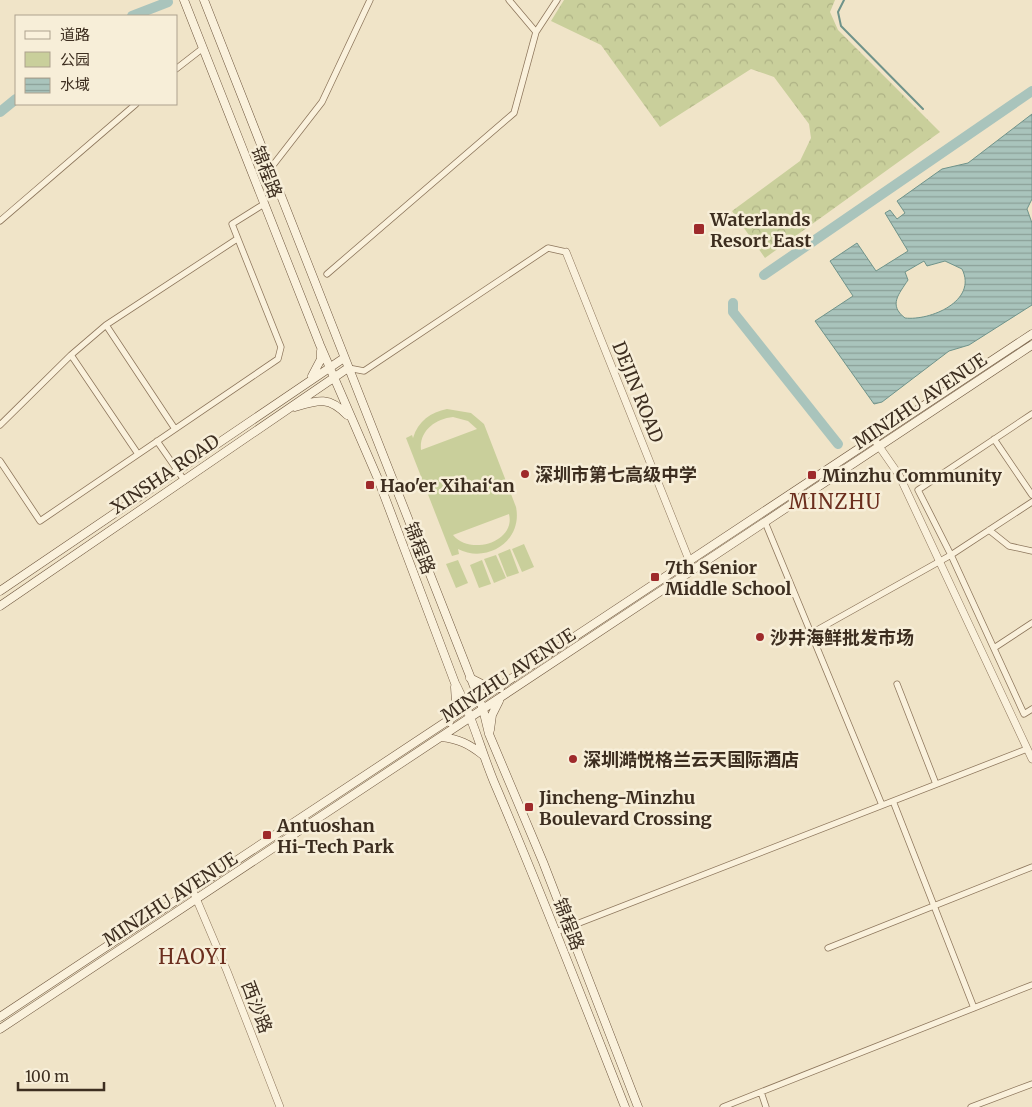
<svg xmlns="http://www.w3.org/2000/svg" width="1032" height="1107" font-family="Merriweather,'Noto Sans SC',serif">
<defs>
<pattern id="forest-crowns" width="20" height="18" patternUnits="userSpaceOnUse" patternTransform="scale(1.25)"><rect width="20" height="18" fill="#c9cf9b"/><path d="M2 6a3 3 0 1 1 6 0M12 15a3 3 0 1 1 6 0" fill="none" stroke="#aeb285"/></pattern>
<pattern id="water-rules" width="6" height="5" patternUnits="userSpaceOnUse" patternTransform="scale(1.25)"><rect width="6" height="5" fill="#a9c4bc"/><path d="M0 2.5h6" fill="none" stroke="#8ba098"/></pattern>
</defs>
<rect width="100%" height="100%" fill="#f0e4c8"/>
<!-- forest -->
<path fill="url(#forest-crowns)" d="M 564,0 L 835,0 L 830,12 L 838,30 L 940,132 L 765,258 L 732,211 L 800,161 L 811,138 L 809,124 L 774,77 L 751,69 L 660,127 L 601,45 L 551,21 Z"/>
<!-- park -->
<path fill="#c9cf9b" fill-rule="evenodd" d="M 447,409 L 471,413 L 484,424 L 516,507 C 523,541 487,564 458,549 L 459,554 L 452,556 L 406,438 L 412,435 L 413,438 C 418,421 431,412 447,409 ZM 453,417 L 468,421 L 477,429 L 421,450 C 419,431 435,419 453,417 ZM 509,514 C 516,542 470,556 453,535 Z
M 524,544 L 534,567 L 522,572 L 512,549 Z
M 510,549 L 519,573 L 507,577 L 498,554 Z
M 496,555 L 506,578 L 494,583 L 484,559 Z
M 458,560 L 468,583 L 456,588 L 446,564 Z
M 482,560 L 491,584 L 479,588 L 470,565 Z"/>
<!-- water -->
<path fill="url(#water-rules)" stroke="#6f938a" fill-rule="evenodd" d="M 1032,114 L 1032,199 L 1027,209 L 1032,223 L 1032,305 L 969,345 L 949,351 L 882,402 L 874,404 L 815,321 L 853,296 L 830,261 L 857,243 L 876,271 L 908,251 L 885,213 L 890,210 L 897,219 L 905,213 L 897,201 L 942,169 L 968,163 ZM 924,261 L 927,266 L 945,261 L 962,269 C 978,301 930,321 905,318 C 888,305 899,294 908,280 L 905,272 Z"/>
<g fill="none" stroke-linecap="round" stroke-linejoin="round">
<!-- stream -->
<path stroke="#6f938a" stroke-width="2" d="M 844,0 L 838,12 L 841,26 L 923,109"/>
<!-- river -->
<path stroke="#a9c4bc" stroke-width="10" d="M 132,16 L 168,2
M 0,112 L 16,99
M 764,275 L 1032,91
M 733,303 L 733,312 L 838,444"/>
<defs>
<path id="minor" d="M 536,32 L 557,0
M 176,69 L 203,48
M 270,169 L 322,102 L 370,0
M 0,221 L 136,104
M 327,274 L 514,113 L 536,32 L 509,0
M 106,325 L 175,429
M 71,355 L 138,454
M 348,368 L 364,371 L 548,248 L 566,252
M 1032,414 L 918,490 L 951,555 L 1024,714 L 1032,709
M 0,425 L 71,355 L 106,325 L 237,239
M 994,439 L 1032,495
M 157,441 L 184,480
M 0,461 L 40,521 L 278,359 L 281,347 L 232,224 L 264,204
M 765,522 L 882,805
M 989,530 L 1009,546 L 1032,551
M 810,634 L 951,555 L 1032,502
M 994,648 L 1032,623
M 897,684 L 936,784
M 893,801 L 974,1008
M 556,932 L 1027,749
M 828,948 L 1032,867
M 761,1092 L 766,1107
M 723,1107 L 1032,985
M 971,1107 L 1032,1084"/>
<path id="tertiary" d="M 566,252 L 693,570
M 874,439 L 899,475 L 1032,759
M 193,891 L 227,971 L 280,1107"/>
<path id="secondary" d="M 184,0 L 320,345 L 378,479 L 455,683 C 472,715 480,748 494,782 C 540,889 582,998 625,1107
M 204,0 L 483,709 L 489,734 L 543,862 L 638,1107
M 312,376 L 321,359 L 321,351
M 295,407 C 318,400 329,396 347,415
M 0,591 L 344,358
M 0,606 L 348,368
M 470,678 L 490,688 L 500,688
M 449,722 L 456,703 L 455,687
M 490,730 L 492,715 L 499,701
M 441,737 C 459,739 469,744 483,755
M 0,1017 L 1032,334
M 0,1029 L 1032,345"/>
</defs>
<!-- minor casing -->
<use href="#minor" stroke="#8d765c" stroke-width="7"/>
<!-- tertiary casing -->
<use href="#tertiary" stroke="#8d765c" stroke-width="8"/>
<!-- secondary casing -->
<use href="#secondary" stroke="#6f573f" stroke-width="9"/>
<!-- minor -->
<use href="#minor" stroke="#faf1dc" stroke-width="5.5"/>
<!-- tertiary -->
<use href="#tertiary" stroke="#faf1dc" stroke-width="7"/>
<!-- secondary -->
<use href="#secondary" stroke="#faf1dc" stroke-width="8"/>
</g>
<!-- markers -->
<g fill="#9e2a2b" stroke="#f7eed8" stroke-width="2">
<rect x="693" y="223" width="12" height="12" rx="2.5"/>
<circle cx="525" cy="474" r="5"/>
<rect x="807" y="470" width="10" height="10" rx="2.5"/>
<rect x="365" y="480" width="10" height="10" rx="2.5"/>
<rect x="650" y="572" width="10" height="10" rx="2.5"/>
<circle cx="760" cy="637" r="5"/>
<circle cx="573" cy="759" r="5"/>
<rect x="524" y="802" width="10" height="10" rx="2.5"/>
<rect x="262" y="830" width="10" height="10" rx="2.5"/>
</g>
<g text-anchor="middle" dominant-baseline="central" stroke-width="5" stroke-linejoin="round" paint-order="stroke">
<!-- street labels -->
<g font-size="18" fill="#3d2e20" stroke="#f7eed8">
<text transform="translate(267 172) rotate(69)">锦程路</text>
<text transform="translate(638 392) rotate(68)">DEJIN ROAD</text>
<text transform="translate(920 401) rotate(-34)">MINZHU AVENUE</text>
<text transform="translate(165 474) rotate(-34)">XINSHA ROAD</text>
<text transform="translate(420 548) rotate(69)">锦程路</text>
<text transform="translate(508 675) rotate(-33)">MINZHU AVENUE</text>
<text transform="translate(170 899) rotate(-33)">MINZHU AVENUE</text>
<text transform="translate(569 924) rotate(69)">锦程路</text>
<text transform="translate(257 1007) rotate(69)">西沙路</text>
</g>
<!-- poi labels -->
<g font-size="18" font-weight="bold" fill="#3d2e20" stroke="#f7eed8" text-anchor="start">
<text x="710" y="219">Waterlands<tspan x="710" dy="21">Resort East</tspan></text>
<text x="535" y="474">深圳市第七高级中学</text>
<text x="822" y="475">Minzhu Community</text>
<text x="380" y="485">Hao'er Xihai‘an</text>
<text x="665" y="567">7th Senior<tspan x="665" dy="21">Middle School</tspan></text>
<text x="770" y="637">沙井海鲜批发市场</text>
<text x="583" y="759">深圳澔悦格兰云天国际酒店</text>
<text x="539" y="797">Jincheng-Minzhu<tspan x="539" dy="21">Boulevard Crossing</tspan></text>
<text x="277" y="825">Antuoshan<tspan x="277" dy="21">Hi-Tech Park</tspan></text>
</g>
<!-- quarter labels -->
<g font-size="20" letter-spacing="1" fill="#6b2e1e" stroke="#f7eed8">
<text x="835" y="501">MINZHU</text>
<text x="193" y="956">HAOYI</text>
</g>
</g>
<!-- legend -->
<rect x="15" y="15" width="162" height="90" fill="#f7eed8" stroke="#ada18e"/>
<rect x="25" y="31" width="25" height="8" fill="#faf1dc" stroke="#ada18e"/>
<text x="60" y="40" font-size="15" fill="#3d2e20">道路</text>
<rect x="25" y="52" width="25" height="15" fill="#c9cf9b" stroke="#ada18e"/>
<text x="60" y="65" font-size="15" fill="#3d2e20">公园</text>
<rect x="25" y="78" width="25" height="15" fill="url(#water-rules)" stroke="#ada18e"/>
<text x="60" y="90" font-size="15" fill="#3d2e20">水域</text>
<!-- scale -->
<path d="M18 1082v8h86v-8" fill="none" stroke="#3d2e20" stroke-width="2.5"/>
<text x="25" y="1082" font-size="15" fill="#3d2e20" stroke="#f7eed8" stroke-width="4" paint-order="stroke">100 m</text>
</svg>
